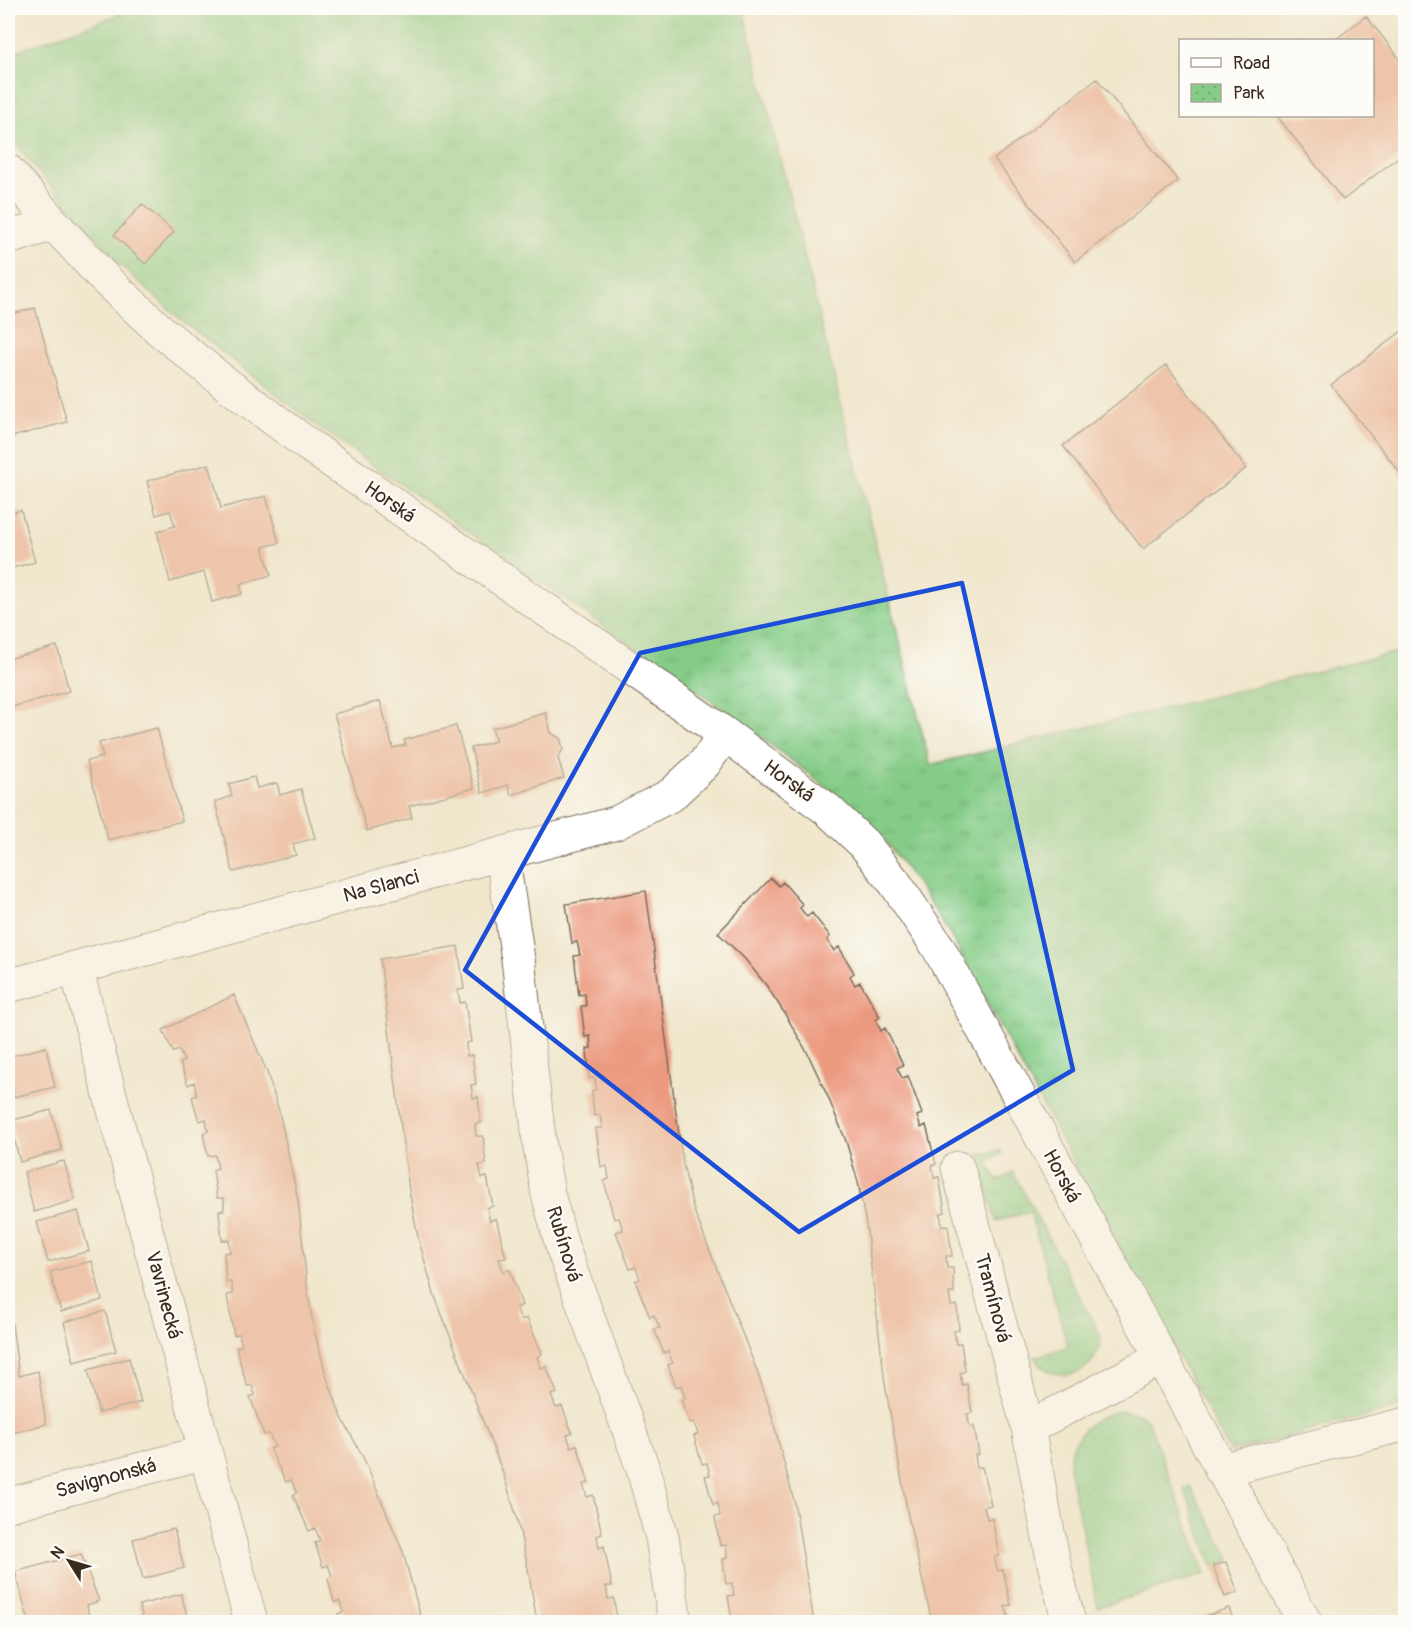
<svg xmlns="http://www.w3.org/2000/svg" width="1413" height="1630" font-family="Pangolin,sans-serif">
<defs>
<pattern id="grass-tufts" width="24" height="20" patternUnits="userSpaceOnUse" patternTransform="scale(1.5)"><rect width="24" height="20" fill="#85cc87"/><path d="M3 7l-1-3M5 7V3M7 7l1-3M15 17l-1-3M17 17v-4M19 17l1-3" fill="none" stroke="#74af74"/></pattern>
<pattern id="park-dots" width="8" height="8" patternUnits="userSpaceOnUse" patternTransform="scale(1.5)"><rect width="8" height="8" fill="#85cc87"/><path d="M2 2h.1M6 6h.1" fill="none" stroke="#74af74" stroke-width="1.8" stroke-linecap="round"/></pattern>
</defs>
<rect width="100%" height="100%" fill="#fdfcf7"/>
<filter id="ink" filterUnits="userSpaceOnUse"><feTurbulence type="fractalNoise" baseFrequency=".0167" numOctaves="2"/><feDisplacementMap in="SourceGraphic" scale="12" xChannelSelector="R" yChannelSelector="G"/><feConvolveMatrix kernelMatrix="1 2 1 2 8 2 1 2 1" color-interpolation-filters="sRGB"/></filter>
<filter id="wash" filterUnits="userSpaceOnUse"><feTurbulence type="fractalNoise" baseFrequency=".008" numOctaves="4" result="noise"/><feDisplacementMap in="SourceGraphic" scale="24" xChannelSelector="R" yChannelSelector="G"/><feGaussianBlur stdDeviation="1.35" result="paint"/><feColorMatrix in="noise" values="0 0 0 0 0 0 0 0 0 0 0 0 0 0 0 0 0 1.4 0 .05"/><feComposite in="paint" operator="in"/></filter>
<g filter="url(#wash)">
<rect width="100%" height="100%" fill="#f0e7cd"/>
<!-- grass -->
<path fill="url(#grass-tufts)" stroke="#607b52" stroke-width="1.5" d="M 137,8 L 743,8 L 930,765 L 1405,650 L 1405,1406 L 1230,1452 L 952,938 L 929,901 L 880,833 L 841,798 L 737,719 L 318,427 L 179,318 L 118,263 L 24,155 L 8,133 L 8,54 Z
M 1000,1150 L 1002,1153 L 987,1162 L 998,1181 L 1013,1172 L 1101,1337 C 1099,1375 1055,1389 1034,1357 L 1068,1347 L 1030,1212 L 996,1221 L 977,1155 Z
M 1190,1486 L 1231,1560 L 1213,1566 L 1184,1488 Z"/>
<!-- park -->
<path fill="url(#park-dots)" stroke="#607b52" stroke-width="1.5" d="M 1122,1411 L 1136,1413 L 1147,1419 L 1206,1574 L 1098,1607 L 1069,1468 C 1069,1437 1092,1415 1122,1411 Z"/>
<g id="blocks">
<!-- building -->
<path fill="#ec9a7f" d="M 1366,16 L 1406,67 L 1406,151 L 1343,200 L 1277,116 L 1372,116 L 1372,40 L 1335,40 Z
M 1097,79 L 1178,181 L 1075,262 L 994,159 Z
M 142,204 L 174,232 L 145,264 L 114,235 Z
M 35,308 L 67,422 L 8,438 L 8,315 Z
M 1406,328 L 1406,480 L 1331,385 Z
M 1166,365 L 1246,468 L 1143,549 L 1063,446 Z
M 209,464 L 221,508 L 266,496 L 279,543 L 263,547 L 271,575 L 240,584 L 242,594 L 212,602 L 204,572 L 170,582 L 157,531 L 175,526 L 170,511 L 156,515 L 147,481 Z
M 21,510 L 35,562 L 8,569 L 8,514 Z
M 57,646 L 69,691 L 8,708 L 8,659 Z
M 380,701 L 393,748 L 406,745 L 404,740 L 456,726 L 474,788 L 409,806 L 412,818 L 367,831 L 334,714 Z
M 546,713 L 551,733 L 560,738 L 563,749 L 558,758 L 564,778 L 511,795 L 508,785 L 482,793 L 471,748 L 496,741 L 492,728 Z
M 157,728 L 182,821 L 108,840 L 87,761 L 103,757 L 99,743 Z
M 254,777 L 257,788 L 277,783 L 280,795 L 301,789 L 315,838 L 293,844 L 296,855 L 233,872 L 215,802 L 232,796 L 229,784 Z
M 771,878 L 779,886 L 783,882 L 803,905 L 800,908 L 807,917 L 812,913 L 830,936 L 827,940 L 834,951 L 839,947 L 854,973 L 850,976 L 855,985 L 860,982 L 880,1017 L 876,1020 L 881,1031 L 885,1028 L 903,1065 L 897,1068 L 902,1078 L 908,1076 L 922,1114 L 917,1116 L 921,1128 L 926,1125 L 936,1164 L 932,1166 L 934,1178 L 939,1177 L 945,1212 L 940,1214 L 942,1226 L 948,1225 L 952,1256 L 946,1256 L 947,1268 L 953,1268 L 954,1293 L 949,1293 L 951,1306 L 957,1305 L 959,1330 L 954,1331 L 956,1344 L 961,1343 L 965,1371 L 960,1373 L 962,1385 L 967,1384 L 972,1413 L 967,1414 L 970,1427 L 974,1426 L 979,1454 L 975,1455 L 977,1468 L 982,1467 L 991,1505 L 984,1507 L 987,1519 L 992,1518 L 999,1556 L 994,1557 L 998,1571 L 1003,1570 L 1011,1605 L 1005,1606 L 1009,1619 L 1014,1617 L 1015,1622 L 932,1622 L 909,1521 L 885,1384 L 866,1224 L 858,1182 L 846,1141 L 828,1097 L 808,1054 L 785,1014 L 766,985 L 744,958 L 718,933 Z
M 646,891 L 683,1164 L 693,1208 L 757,1371 L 771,1413 L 794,1501 L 814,1622 L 738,1622 L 738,1619 L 732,1620 L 728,1596 L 734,1595 L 732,1583 L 726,1584 L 723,1559 L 727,1558 L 726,1545 L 720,1546 L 715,1517 L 720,1516 L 718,1503 L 713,1505 L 705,1476 L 710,1475 L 707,1463 L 702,1464 L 694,1436 L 698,1434 L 694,1422 L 690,1424 L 681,1400 L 685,1398 L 681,1385 L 676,1387 L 668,1365 L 673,1363 L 668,1351 L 664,1353 L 654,1329 L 660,1328 L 654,1315 L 650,1317 L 635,1281 L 640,1279 L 636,1267 L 630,1269 L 616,1232 L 623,1230 L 619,1218 L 614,1219 L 604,1181 L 609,1179 L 607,1166 L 601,1167 L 596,1128 L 602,1128 L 600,1115 L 594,1116 L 592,1091 L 596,1090 L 595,1078 L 589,1078 L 587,1049 L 591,1048 L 590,1036 L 585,1037 L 581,1006 L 586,1006 L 585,994 L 579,995 L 574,956 L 580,955 L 577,942 L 572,943 L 566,904 Z
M 458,946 L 464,989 L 458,990 L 460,1003 L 465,1002 L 471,1042 L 466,1043 L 467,1056 L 472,1055 L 476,1084 L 471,1085 L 473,1098 L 478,1097 L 481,1123 L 475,1124 L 476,1136 L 483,1136 L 486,1164 L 479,1165 L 482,1178 L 487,1177 L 493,1206 L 487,1208 L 490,1221 L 496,1218 L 506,1258 L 499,1259 L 503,1271 L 510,1270 L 522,1305 L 516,1308 L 521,1320 L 527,1318 L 542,1354 L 537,1357 L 541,1368 L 546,1366 L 557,1393 L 551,1395 L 556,1408 L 562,1406 L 572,1433 L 567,1435 L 571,1447 L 577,1445 L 589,1483 L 583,1484 L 587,1497 L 593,1495 L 602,1534 L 597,1536 L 599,1548 L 604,1546 L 612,1586 L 606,1586 L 608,1599 L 614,1598 L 617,1622 L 537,1622 L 527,1563 L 516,1515 L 503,1473 L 434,1294 L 418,1237 L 409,1190 L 380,959 Z
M 234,995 L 267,1072 L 279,1111 L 298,1200 L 307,1286 L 314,1330 L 326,1375 L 341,1416 L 364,1459 L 403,1552 L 422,1622 L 341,1622 L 338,1614 L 343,1612 L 340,1601 L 334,1602 L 328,1579 L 332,1576 L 328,1565 L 323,1567 L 315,1543 L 320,1540 L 315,1528 L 309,1531 L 293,1495 L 297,1493 L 291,1480 L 286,1482 L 270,1449 L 275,1447 L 269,1434 L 264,1435 L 250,1397 L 255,1395 L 252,1385 L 247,1386 L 236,1347 L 242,1346 L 239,1334 L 234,1335 L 227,1295 L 233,1294 L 231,1282 L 226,1283 L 224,1253 L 230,1252 L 229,1240 L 222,1240 L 219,1211 L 224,1210 L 224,1198 L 217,1198 L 213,1170 L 218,1168 L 215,1155 L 208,1156 L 203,1133 L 208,1131 L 206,1119 L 199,1121 L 192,1097 L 197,1095 L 194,1082 L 188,1085 L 180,1063 L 184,1061 L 179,1050 L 173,1052 L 163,1030 Z
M 46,1047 L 55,1087 L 14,1097 L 8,1071 L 8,1057 Z
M 51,1110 L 62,1150 L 20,1162 L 10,1121 Z
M 64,1161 L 75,1200 L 34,1212 L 24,1172 Z
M 78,1211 L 89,1251 L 48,1262 L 37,1222 Z
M 92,1261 L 102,1300 L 61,1312 L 50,1272 Z
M 105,1311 L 116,1351 L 74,1362 L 64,1322 Z
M 12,1324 L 19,1376 L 38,1371 L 46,1424 L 8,1434 L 8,1325 Z
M 129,1358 L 141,1402 L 99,1413 L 88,1370 Z
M 174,1529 L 184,1568 L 143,1579 L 133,1539 Z
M 81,1554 L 99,1601 L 87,1605 L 90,1622 L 29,1622 L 15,1572 Z
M 1226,1562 L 1238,1592 L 1225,1597 L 1213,1566 Z
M 181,1594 L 189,1622 L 144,1622 L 139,1605 Z
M 1229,1608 L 1234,1622 L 1187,1622 Z"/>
</g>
</g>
<g filter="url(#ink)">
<use href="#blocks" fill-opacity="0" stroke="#7a6c5b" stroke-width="1.5"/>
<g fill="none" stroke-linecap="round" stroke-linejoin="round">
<defs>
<path id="minor" d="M 8,171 L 54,224 L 105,279 L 162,332 L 224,382 L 307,444 L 725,734 L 828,810 L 864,844 L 895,883 L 938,947 L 1305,1622
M 8,238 L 54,224
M 502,854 L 518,959 L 540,1147 L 548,1194 L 562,1246 L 642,1466 L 662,1537 L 675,1622
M 76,968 L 251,1622
M 8,986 L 616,823 L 671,795 L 704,764 L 725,734
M 958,1168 L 1028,1428 L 1054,1564 L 1069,1622
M 1028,1428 L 1161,1358
M 1221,1470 L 1406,1424
M 8,1505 L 205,1452"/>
</defs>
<!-- minor casing -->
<use href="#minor" stroke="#7a6c5b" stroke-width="35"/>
<!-- minor -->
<use href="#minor" stroke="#fff" stroke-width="33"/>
</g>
</g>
<!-- marked area -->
<path d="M0 0H1413V1630H0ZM 962,583 L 1073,1070 L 799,1232 L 465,970 L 640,653 Z" fill="#f0e7cd" fill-opacity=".55" fill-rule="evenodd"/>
<path fill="none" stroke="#1d4ed8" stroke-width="4.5" stroke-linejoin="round" d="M 962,583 L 1073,1070 L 799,1232 L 465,970 L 640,653 Z"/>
<g text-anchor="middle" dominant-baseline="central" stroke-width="4.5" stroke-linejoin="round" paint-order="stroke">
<!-- street labels -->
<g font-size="20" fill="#3b2a1e" stroke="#fdfcf7">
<text transform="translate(390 502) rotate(35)">Horská</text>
<text transform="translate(789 781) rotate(36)">Horská</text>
<text transform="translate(381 886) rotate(-15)">Na Slanci</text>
<text transform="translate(1062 1176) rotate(62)">Horská</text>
<text transform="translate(564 1244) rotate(73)">Rubínová</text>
<text transform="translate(164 1295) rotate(75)">Vavrinecká</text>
<text transform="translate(993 1298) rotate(75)">Tramínová</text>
<text transform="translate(106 1478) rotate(-15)">Savignonská</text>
</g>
</g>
<!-- margin -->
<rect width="1413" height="1630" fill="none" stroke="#fdfcf7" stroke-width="30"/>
<!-- legend -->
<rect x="1179" y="39" width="195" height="78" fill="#fdfcf7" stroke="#afa8a0" stroke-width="1.5"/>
<rect x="1191" y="58" width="30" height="9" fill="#ffffff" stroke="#afa8a0" stroke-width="1.5"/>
<text x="1233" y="69" font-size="18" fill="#3b2a1e">Road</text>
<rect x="1191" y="84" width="30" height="18" fill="url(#park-dots)" stroke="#afa8a0" stroke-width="1.5"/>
<text x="1233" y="99" font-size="18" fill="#3b2a1e">Park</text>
<!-- north arrow -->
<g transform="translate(69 1561) rotate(307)" stroke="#fdfcf7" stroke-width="4.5" paint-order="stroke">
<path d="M0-4.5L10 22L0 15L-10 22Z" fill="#3b2a1e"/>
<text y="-9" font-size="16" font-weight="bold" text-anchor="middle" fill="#3b2a1e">N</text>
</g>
</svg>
